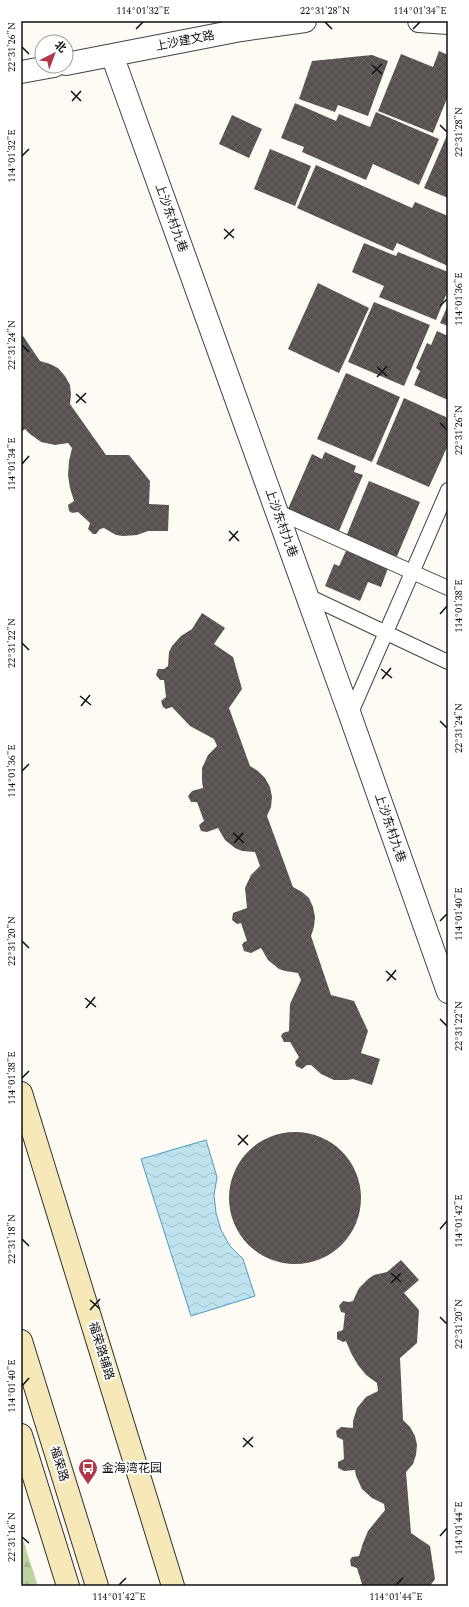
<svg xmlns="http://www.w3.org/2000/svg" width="469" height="1607" font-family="Spectral,'Noto Sans SC',serif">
<defs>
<pattern id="forest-firs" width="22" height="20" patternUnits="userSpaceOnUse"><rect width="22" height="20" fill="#bdd4a2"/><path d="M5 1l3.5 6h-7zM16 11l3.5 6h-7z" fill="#a1b58a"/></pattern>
<pattern id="water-waves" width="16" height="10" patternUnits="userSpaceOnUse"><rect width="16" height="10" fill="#bfe2ef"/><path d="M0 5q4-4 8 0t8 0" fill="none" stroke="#a3c1cc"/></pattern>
<pattern id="building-cross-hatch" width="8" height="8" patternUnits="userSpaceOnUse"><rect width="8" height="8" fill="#57504e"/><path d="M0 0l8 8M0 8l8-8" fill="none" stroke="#6a6563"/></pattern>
</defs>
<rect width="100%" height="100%" fill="#fefbf4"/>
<!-- forest -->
<path fill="url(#forest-firs)" d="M 21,1534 L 38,1586 L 21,1586 Z"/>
<!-- water -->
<path fill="url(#water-waves)" stroke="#4e9bbe" d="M 206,1140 L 217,1177 L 214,1195 L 216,1213 L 221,1230 L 230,1246 L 243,1259 L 255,1296 L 191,1316 L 141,1159 Z"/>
<!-- building -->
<path fill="url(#building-cross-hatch)" d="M 439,51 L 448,55 L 448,96 L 433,133 L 378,111 L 401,54 L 433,67 Z
M 372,55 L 388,61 L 368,116 L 338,105 L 335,112 L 299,99 L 312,61 Z
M 295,103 L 336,121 L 339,114 L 370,127 L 376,112 L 439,139 L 419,185 L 373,164 L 366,180 L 302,152 L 304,147 L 281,138 Z
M 232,115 L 262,129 L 249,158 L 219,144 Z
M 448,133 L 448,198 L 424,188 Z
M 270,149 L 311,166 L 295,206 L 254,189 Z
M 316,165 L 412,208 L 415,202 L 448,216 L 448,266 L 397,243 L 393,251 L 297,208 Z
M 364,243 L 396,256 L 398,252 L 448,272 L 448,290 L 436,320 L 379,297 L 384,286 L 352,272 Z
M 318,283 L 369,308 L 339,373 L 288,349 Z
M 374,302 L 430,325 L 404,386 L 348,362 Z
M 448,305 L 448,326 L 440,323 Z
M 437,331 L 448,336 L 448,400 L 414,385 L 420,371 L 416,368 L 427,343 L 431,345 Z
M 21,333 L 40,361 L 50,364 L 58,368 L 65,376 L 70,385 L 71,394 L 70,404 L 106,455 L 129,455 L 150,481 L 149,504 L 169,505 L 168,531 L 148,531 L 137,535 L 123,536 L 116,535 L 104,528 L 100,529 L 96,534 L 93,534 L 88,529 L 90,523 L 78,512 L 72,513 L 69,511 L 68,505 L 74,501 L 70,488 L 68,475 L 69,461 L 72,448 L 68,443 L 55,445 L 41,442 L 30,434 L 25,429 L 21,432 Z
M 346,373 L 400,397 L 372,462 L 317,439 Z
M 404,398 L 448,418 L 448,445 L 429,487 L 376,464 Z
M 325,452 L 356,466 L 354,472 L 363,475 L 339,531 L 288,509 L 312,454 L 322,459 Z
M 369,481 L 420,502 L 395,561 L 345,539 Z
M 346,551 L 388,568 L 381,587 L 368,582 L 360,601 L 325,586 L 334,564 L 339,566 Z
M 202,613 L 225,628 L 214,644 L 233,657 L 242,689 L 229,708 L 250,766 L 258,771 L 265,778 L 270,787 L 272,797 L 271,807 L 267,816 L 293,887 L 302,892 L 309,898 L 313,907 L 315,917 L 314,927 L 311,936 L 331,995 L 354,1001 L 368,1031 L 361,1053 L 380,1059 L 372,1085 L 353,1079 L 347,1080 L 334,1080 L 321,1074 L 311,1065 L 307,1065 L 302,1069 L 296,1066 L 295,1062 L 299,1057 L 290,1042 L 284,1042 L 281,1036 L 283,1033 L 289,1031 L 290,1004 L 301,980 L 298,973 L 285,971 L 279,969 L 268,960 L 261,948 L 251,953 L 244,951 L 242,945 L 244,942 L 247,941 L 241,923 L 237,924 L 232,920 L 233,913 L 247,908 L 245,888 L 251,875 L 260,866 L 255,852 L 242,851 L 235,848 L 225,840 L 218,828 L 207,832 L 201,831 L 199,825 L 204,821 L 197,802 L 191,802 L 188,796 L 192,791 L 203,788 L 202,781 L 202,768 L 208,755 L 217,746 L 214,739 L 190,726 L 172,707 L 166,709 L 163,707 L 161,701 L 166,697 L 164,680 L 160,680 L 156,675 L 158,669 L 164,669 L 168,666 L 169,652 L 172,646 L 181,636 L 192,629 Z
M229 1198a66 66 0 1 1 132 0a66 66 0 1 1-132 0Z
M 401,1260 L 419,1280 L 404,1293 L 419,1310 L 417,1343 L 400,1358 L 403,1420 L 410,1427 L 415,1436 L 417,1445 L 416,1455 L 413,1464 L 406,1472 L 411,1533 L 430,1546 L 435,1579 L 430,1586 L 356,1586 L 362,1584 L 357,1568 L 351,1566 L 350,1560 L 352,1557 L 359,1556 L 363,1543 L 368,1531 L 385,1510 L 384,1504 L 372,1498 L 362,1489 L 356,1476 L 355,1470 L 344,1471 L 338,1468 L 338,1462 L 344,1459 L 343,1440 L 337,1437 L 336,1431 L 341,1427 L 353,1428 L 353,1421 L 357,1408 L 366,1397 L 378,1391 L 377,1383 L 366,1375 L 358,1365 L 351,1353 L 346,1341 L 343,1342 L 337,1339 L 337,1332 L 343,1330 L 345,1313 L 341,1312 L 339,1306 L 343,1301 L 349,1302 L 353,1301 L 359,1288 L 368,1279 L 374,1275 L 387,1272 Z"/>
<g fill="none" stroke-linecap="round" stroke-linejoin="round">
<defs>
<path id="lane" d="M 278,512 L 448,588
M 308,596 L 448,662
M 350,715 L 448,490"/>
<path id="street" d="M 419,21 L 448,23
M 112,55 L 350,715 L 448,992
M 66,64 L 241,30 L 305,21
M 21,72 L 54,66"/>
<path id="secondary" d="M 21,1093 L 173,1586
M 21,1341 L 97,1586
M 21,1435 L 68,1586"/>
</defs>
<!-- lane casing -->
<use href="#lane" stroke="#434343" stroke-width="16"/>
<!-- street casing -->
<use href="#street" stroke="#434343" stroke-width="24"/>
<!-- secondary casing -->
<use href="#secondary" stroke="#323232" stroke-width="24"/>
<!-- lane -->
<use href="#lane" stroke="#fff" stroke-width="14"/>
<!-- street -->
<use href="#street" stroke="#fff" stroke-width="22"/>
<!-- secondary -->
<use href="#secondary" stroke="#f6e9b7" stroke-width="22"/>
</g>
<!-- ticks -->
<path fill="none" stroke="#101010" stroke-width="1.5" d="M 325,22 L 332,29M 136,29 L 143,22M 413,29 L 420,22M 22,47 L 29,54M 372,65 L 382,74M 372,74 L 382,64M 71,91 L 81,101M 72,101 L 81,91M 440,125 L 447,132M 22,156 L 29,149M 224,229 L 234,238M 224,239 L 234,229M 440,306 L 447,299M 22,345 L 29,352M 377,367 L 387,376M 377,377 L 387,366M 76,394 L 86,403M 76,403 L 86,393M 440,423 L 447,430M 22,464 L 29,456M 229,531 L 239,541M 229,541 L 238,531M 440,614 L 447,606M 22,643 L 29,650M 381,669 L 392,678M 382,679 L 391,668M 80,696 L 91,705M 81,706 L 90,695M 440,721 L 447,728M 22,771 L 29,764M 233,833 L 244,843M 234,843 L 243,833M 440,921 L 447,914M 22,941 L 29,948M 386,971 L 396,980M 387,981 L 396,970M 85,998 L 96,1007M 86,1008 L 95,997M 440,1019 L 447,1026M 22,1078 L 29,1071M 238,1135 L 248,1145M 238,1145 L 248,1135M 440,1229 L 447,1221M 22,1239 L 29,1246M 391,1273 L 401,1282M 391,1283 L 401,1273M 90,1300 L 100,1309M 90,1310 L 100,1299M 440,1317 L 447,1324M 22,1386 L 29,1378M 243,1438 L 253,1447M 243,1447 L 253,1437M 440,1536 L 447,1528M 22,1537 L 29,1543M 119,1585 L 126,1578M 396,1585 L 403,1578"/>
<!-- icons -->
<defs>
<symbol id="bus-pin" viewBox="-11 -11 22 30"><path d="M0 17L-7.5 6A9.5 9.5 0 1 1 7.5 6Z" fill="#b03849" stroke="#fff"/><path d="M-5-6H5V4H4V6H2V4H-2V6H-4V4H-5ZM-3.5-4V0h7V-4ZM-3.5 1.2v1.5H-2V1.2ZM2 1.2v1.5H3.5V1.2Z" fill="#fff"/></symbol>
</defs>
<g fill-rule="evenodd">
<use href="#bus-pin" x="77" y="1457" width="22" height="30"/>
</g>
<g text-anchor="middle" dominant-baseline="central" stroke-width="4" stroke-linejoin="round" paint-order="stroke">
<!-- street labels -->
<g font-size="12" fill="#101010" stroke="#fff">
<text transform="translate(185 41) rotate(-11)">上沙建文路</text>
<text transform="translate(171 218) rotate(70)">上沙东村九巷</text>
<text transform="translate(281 523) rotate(70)">上沙东村九巷</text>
<text transform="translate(390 828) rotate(71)">上沙东村九巷</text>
<text transform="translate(101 1351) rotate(73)">福荣路辅路</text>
<text transform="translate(59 1464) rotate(73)">福荣路</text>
</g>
<!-- poi labels -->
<g font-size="12" fill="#101010" stroke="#fff" text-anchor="start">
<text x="102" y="1468">金海湾花园</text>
</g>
</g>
<!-- border -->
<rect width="469" height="1607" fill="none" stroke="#ffffff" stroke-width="44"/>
<!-- north arrow -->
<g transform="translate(54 54) rotate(42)"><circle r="19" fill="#ffffff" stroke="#9f9f9f"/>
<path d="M0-3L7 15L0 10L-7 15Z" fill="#b03849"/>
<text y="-6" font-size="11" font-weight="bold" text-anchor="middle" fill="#101010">北</text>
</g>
<rect x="22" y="22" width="425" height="1563" fill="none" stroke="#101010" stroke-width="1.5"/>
<g font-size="10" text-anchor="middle" fill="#101010">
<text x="143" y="14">114°01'32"E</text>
<text x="325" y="14">22°31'28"N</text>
<text x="420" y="14">114°01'34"E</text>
<text transform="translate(11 47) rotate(-90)" y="4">22°31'26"N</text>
<text transform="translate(458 132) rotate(-90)" y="4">22°31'28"N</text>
<text transform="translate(11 156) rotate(-90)" y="4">114°01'32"E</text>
<text transform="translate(458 299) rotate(-90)" y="4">114°01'36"E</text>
<text transform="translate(11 345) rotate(-90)" y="4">22°31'24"N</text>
<text transform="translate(458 430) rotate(-90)" y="4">22°31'26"N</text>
<text transform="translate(11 464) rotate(-90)" y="4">114°01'34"E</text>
<text transform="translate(458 606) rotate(-90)" y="4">114°01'38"E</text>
<text transform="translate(11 643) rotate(-90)" y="4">22°31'22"N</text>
<text transform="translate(458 728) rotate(-90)" y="4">22°31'24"N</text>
<text transform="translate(11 771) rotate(-90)" y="4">114°01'36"E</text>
<text transform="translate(458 914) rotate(-90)" y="4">114°01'40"E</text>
<text transform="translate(11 941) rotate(-90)" y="4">22°31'20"N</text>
<text transform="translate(458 1026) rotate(-90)" y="4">22°31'22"N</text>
<text transform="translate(11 1078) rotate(-90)" y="4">114°01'38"E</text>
<text transform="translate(458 1221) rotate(-90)" y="4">114°01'42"E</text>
<text transform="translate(11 1239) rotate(-90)" y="4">22°31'18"N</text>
<text transform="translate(458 1324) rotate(-90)" y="4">22°31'20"N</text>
<text transform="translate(11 1386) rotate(-90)" y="4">114°01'40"E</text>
<text transform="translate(458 1528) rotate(-90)" y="4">114°01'44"E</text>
<text transform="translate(11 1537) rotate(-90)" y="4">22°31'16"N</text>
<text x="119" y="1600">114°01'42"E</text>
<text x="396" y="1600">114°01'44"E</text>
</g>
</svg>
